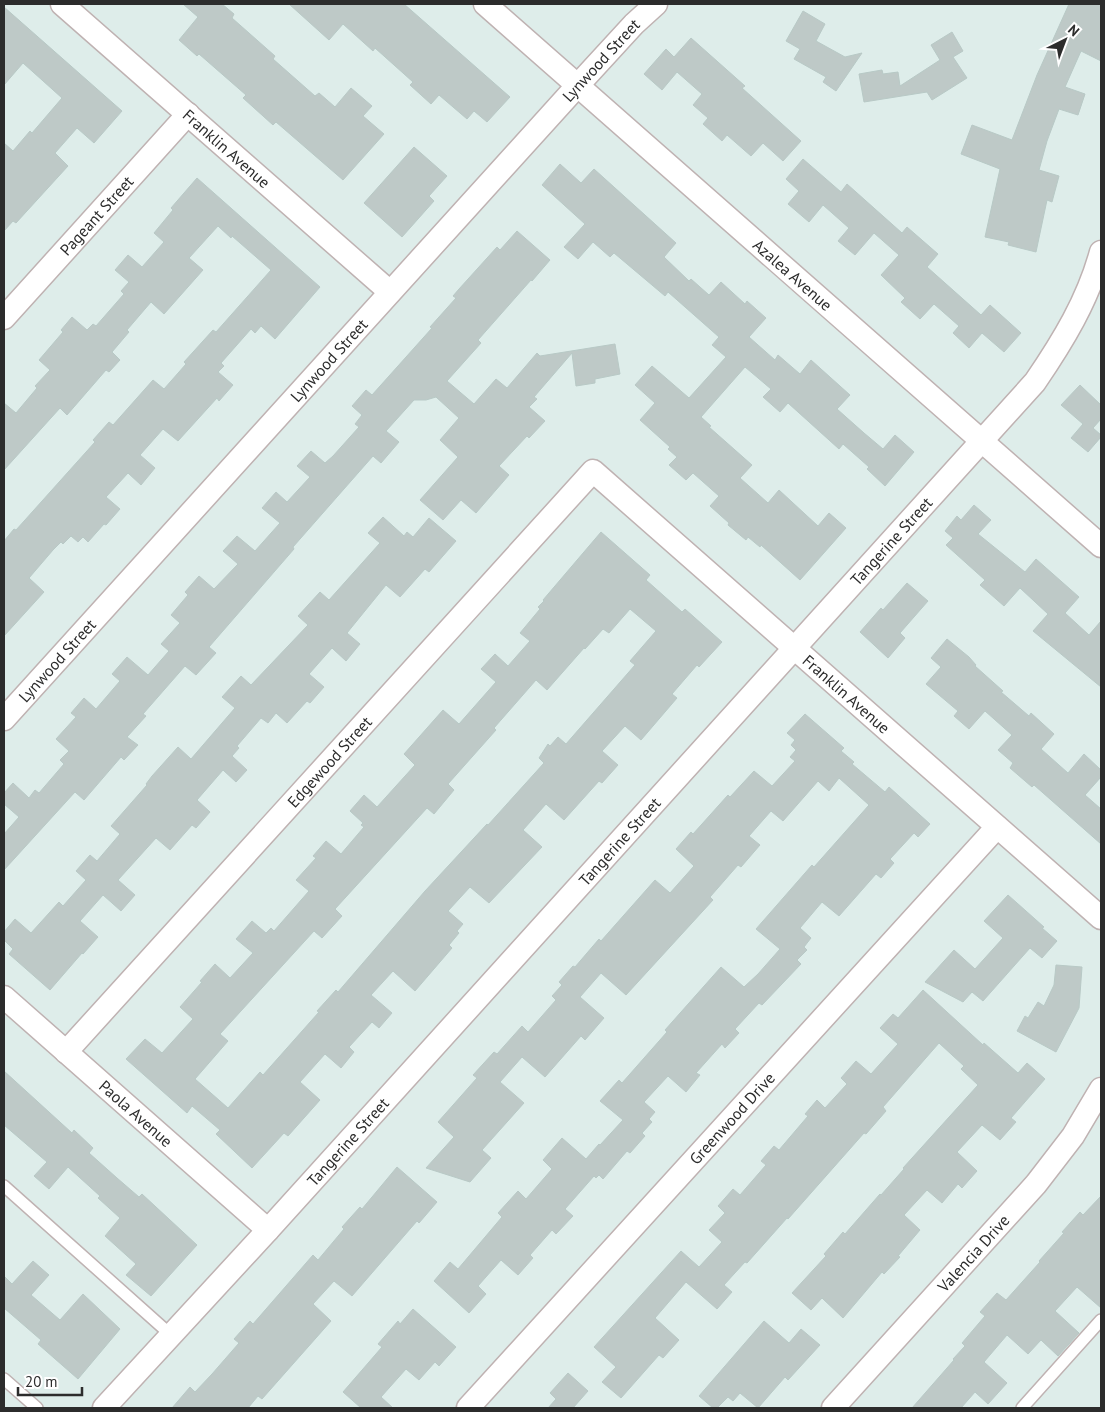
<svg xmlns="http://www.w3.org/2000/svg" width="1105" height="1412" font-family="'PT Sans',sans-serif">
<rect width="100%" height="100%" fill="#deedea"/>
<!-- building -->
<path fill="#bec9c7" stroke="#b8c9c6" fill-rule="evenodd" d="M 183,4 L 222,4 L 234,14 L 232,18 L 275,56 L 273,59 L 315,96 L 319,93 L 335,107 L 351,88 L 372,106 L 363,116 L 384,134 L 343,180 L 276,122 L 273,125 L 243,98 L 246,95 L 199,54 L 197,56 L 179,40 L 198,17 Z
M 289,4 L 404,4 L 510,97 L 487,122 L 474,111 L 467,119 L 439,95 L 431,104 L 410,85 L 413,82 L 375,48 L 373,51 L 343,24 L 329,40 Z
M 1069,4 L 1101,4 L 1101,61 L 1081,51 L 1065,87 L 1085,94 L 1078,115 L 1059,109 L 1047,141 L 1039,170 L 1059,176 L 1052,202 L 1047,200 L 1036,252 L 1008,245 L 1009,242 L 985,237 L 1000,169 L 961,154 L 972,125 L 1012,140 L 1037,75 Z
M 4,7 L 122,111 L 94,143 L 77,128 L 55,153 L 68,166 L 16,223 L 13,221 L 4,231 L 4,143 L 13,151 L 30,131 L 32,133 L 62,98 L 23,63 L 4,85 Z
M 803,11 L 825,24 L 816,41 L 845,57 L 862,53 L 836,91 L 823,82 L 826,77 L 794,59 L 800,49 L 786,41 Z
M 952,32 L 963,51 L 953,57 L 967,78 L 932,100 L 927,92 L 864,102 L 859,74 L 882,70 L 883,74 L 898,72 L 900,86 L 940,60 L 931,45 Z
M 691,38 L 745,86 L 742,88 L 801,141 L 783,161 L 763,143 L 751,156 L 727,135 L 722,141 L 703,124 L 708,118 L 693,105 L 702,94 L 677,72 L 662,90 L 644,74 L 666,49 L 674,57 Z
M 414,147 L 447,176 L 429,196 L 434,201 L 402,237 L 364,203 Z
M 803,159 L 841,192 L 847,184 L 902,233 L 907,227 L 938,254 L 927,267 L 981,315 L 990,305 L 1021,333 L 1004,352 L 982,333 L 969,348 L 953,333 L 959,326 L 934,304 L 920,319 L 901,302 L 905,298 L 881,275 L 899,255 L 874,233 L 855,255 L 838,241 L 849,228 L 823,205 L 809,222 L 788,204 L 799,191 L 786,179 Z
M 560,164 L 581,183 L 594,169 L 676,243 L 664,257 L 689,281 L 691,279 L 709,295 L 721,282 L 745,304 L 747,301 L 766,318 L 749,337 L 775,360 L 778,355 L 800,374 L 811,360 L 850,395 L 837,409 L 864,433 L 883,449 L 895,435 L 914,452 L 885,486 L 867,469 L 869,467 L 843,444 L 839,449 L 788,403 L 780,412 L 763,397 L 771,389 L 745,367 L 701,417 L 711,426 L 709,427 L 752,465 L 740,478 L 768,503 L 779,490 L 818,526 L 829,513 L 846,528 L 800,580 L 761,545 L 760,547 L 748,537 L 746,540 L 728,525 L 729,523 L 710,506 L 719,496 L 693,473 L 686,480 L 669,465 L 677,457 L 668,449 L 670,447 L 640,420 L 655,403 L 635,385 L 652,366 L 689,398 L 726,357 L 712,345 L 719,337 L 668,292 L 665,296 L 614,253 L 610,257 L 593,242 L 578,259 L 564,247 L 585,224 L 542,185 Z
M 197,178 L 320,287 L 275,339 L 261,326 L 255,333 L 251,329 L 221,363 L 224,366 L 218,372 L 233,385 L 219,401 L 217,398 L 178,441 L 163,429 L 140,455 L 155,468 L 141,485 L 128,473 L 106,497 L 120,509 L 106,525 L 104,524 L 88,542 L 83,537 L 78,542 L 71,536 L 63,544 L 61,542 L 53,550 L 29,578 L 44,592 L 4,636 L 4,541 L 14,529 L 16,530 L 95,442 L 93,440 L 109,422 L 113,425 L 153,380 L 164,389 L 186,364 L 184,362 L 213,330 L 216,332 L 271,270 L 232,236 L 231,238 L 218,226 L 189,258 L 203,270 L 164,314 L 151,302 L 127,330 L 129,332 L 112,352 L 120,360 L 109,372 L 106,370 L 67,415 L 60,408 L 4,470 L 4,403 L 16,413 L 37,388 L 35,386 L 50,370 L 39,360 L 63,332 L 61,330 L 72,317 L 87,330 L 93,324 L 96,326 L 124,294 L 121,291 L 129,282 L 115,270 L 128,255 L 142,267 L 164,242 L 154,233 L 173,210 L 171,208 Z
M 517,231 L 550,260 L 532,281 L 531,280 L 478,340 L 481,343 L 447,381 L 474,404 L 496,379 L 507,388 L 537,353 L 540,356 L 615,344 L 620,374 L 595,379 L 595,383 L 576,386 L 572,353 L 534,397 L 537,399 L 529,407 L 545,421 L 529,438 L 527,436 L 499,466 L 509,475 L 476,513 L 461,500 L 443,520 L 420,500 L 458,457 L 440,440 L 459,418 L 436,397 L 426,400 L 414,400 L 386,431 L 399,442 L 381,463 L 373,456 L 293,547 L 294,549 L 209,647 L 216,653 L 196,675 L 185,666 L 143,714 L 146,716 L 127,737 L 138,745 L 124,760 L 121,757 L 84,800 L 75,792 L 4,870 L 4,834 L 19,817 L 4,804 L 4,793 L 13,783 L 29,798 L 35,790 L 39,793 L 64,764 L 60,760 L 69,751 L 56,739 L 76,717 L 71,713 L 84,698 L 96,709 L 120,681 L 112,674 L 127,657 L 148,675 L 169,651 L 161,644 L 180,623 L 171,615 L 188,595 L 185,592 L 199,576 L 214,589 L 238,564 L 223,551 L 237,536 L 255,551 L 280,523 L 262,508 L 276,492 L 287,502 L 310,477 L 297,466 L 311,451 L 325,463 L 333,456 L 359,427 L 355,424 L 362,415 L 352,406 L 366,390 L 372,395 L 432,328 L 430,327 L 456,298 L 453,296 L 459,289 L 497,247 L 500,250 Z
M 1080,385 L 1101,405 L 1101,419 L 1093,428 L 1101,435 L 1101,437 L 1088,452 L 1071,438 L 1083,424 L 1061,405 Z
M 974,505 L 991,520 L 978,534 L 1025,572 L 1036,559 L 1079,597 L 1065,613 L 1089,635 L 1101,621 L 1101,687 L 1033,631 L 1048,614 L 1020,588 L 1004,606 L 980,585 L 985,580 L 946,545 L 953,538 L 945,531 L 957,516 L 961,520 Z
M 383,517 L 404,536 L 407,532 L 413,537 L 429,518 L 456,541 L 429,572 L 425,569 L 400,597 L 386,585 L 347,633 L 360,644 L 346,661 L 332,648 L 309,674 L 324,687 L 310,703 L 307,701 L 287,723 L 276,713 L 268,723 L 261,718 L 237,746 L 239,748 L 232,756 L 247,770 L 236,782 L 223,770 L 197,800 L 210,812 L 196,828 L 192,825 L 170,850 L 156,838 L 118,880 L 135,895 L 121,911 L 103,895 L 80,921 L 98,937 L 83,954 L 82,953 L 50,990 L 9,954 L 13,949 L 4,940 L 4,932 L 15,919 L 31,933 L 59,902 L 63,906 L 86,880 L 76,871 L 90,855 L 97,861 L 120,834 L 111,826 L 147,785 L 146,784 L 152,776 L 178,747 L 191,759 L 235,708 L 222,697 L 241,676 L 251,685 L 308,625 L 298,616 L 320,592 L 329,600 L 380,543 L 368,533 Z
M 601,532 L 650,575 L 646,580 L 682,612 L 685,609 L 722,642 L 699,667 L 697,665 L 672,694 L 677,698 L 641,740 L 625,726 L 602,751 L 618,765 L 602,783 L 599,781 L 564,820 L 546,804 L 523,830 L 542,847 L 489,903 L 470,887 L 448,911 L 463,924 L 457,931 L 459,933 L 449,945 L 452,948 L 415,991 L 393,971 L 371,995 L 392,1013 L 379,1028 L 372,1022 L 349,1047 L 354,1052 L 341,1068 L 325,1054 L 300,1082 L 320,1100 L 288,1136 L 284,1133 L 252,1168 L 216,1134 L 220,1130 L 192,1106 L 187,1113 L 126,1059 L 145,1039 L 162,1053 L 193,1019 L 180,1007 L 202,982 L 200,981 L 215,964 L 230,978 L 253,953 L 236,939 L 252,921 L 266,933 L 271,928 L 274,931 L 309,891 L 296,880 L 316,858 L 313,856 L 326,841 L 341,854 L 364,827 L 361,825 L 363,823 L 350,811 L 364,795 L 377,807 L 415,765 L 404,754 L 443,710 L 459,724 L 496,682 L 481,669 L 495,654 L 508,666 L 530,641 L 520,633 L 540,609 L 538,607 L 544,601 L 543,600 ZM 630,609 L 656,631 L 630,661 L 635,665 L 566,744 L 558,737 L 550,746 L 548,744 L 539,758 L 544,763 L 488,825 L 487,824 L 425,891 L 338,992 L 336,990 L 317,1011 L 319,1012 L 263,1075 L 260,1072 L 228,1108 L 195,1079 L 228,1041 L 220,1034 L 314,931 L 322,938 L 342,916 L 335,909 L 427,808 L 434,814 L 454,790 L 448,784 L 496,730 L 494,728 L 536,680 L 547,690 L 584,648 L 585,649 L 603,629 L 609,633 Z
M 907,583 L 928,601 L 900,633 L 905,638 L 888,658 L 860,632 L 881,608 L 883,610 Z
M 947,639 L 969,657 L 976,665 L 975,666 L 1003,691 L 1001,692 L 1029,716 L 1031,713 L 1054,734 L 1041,749 L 1068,773 L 1084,754 L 1101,770 L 1101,777 L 1085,795 L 1101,809 L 1101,844 L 1034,785 L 1032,787 L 1010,768 L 1013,763 L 998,750 L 1012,735 L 985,711 L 969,729 L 954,716 L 958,711 L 926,684 L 941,667 L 931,658 Z
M 805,714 L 844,748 L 841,751 L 854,762 L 852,764 L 885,792 L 889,787 L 930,824 L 918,837 L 914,833 L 890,859 L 894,863 L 881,878 L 876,874 L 839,916 L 822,902 L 800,928 L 811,938 L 804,947 L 807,950 L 797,960 L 801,964 L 762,1005 L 759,1003 L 735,1029 L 739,1033 L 725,1048 L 722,1044 L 696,1073 L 700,1075 L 686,1092 L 668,1076 L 644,1102 L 655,1112 L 649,1119 L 652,1122 L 642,1133 L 645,1136 L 630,1153 L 627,1151 L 603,1179 L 599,1175 L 596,1178 L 594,1176 L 565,1209 L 573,1216 L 556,1234 L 552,1230 L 530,1255 L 533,1258 L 518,1275 L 501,1260 L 478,1286 L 486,1294 L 469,1313 L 434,1281 L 450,1262 L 458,1269 L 502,1217 L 498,1213 L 518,1191 L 526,1199 L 552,1169 L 543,1160 L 562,1138 L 586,1159 L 599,1144 L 600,1145 L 623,1120 L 600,1101 L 619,1080 L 622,1083 L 667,1032 L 665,1030 L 721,967 L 744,987 L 758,974 L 780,949 L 756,929 L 812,865 L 814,867 L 869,805 L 839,778 L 829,791 L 818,781 L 783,821 L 771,811 L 749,836 L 760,845 L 741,867 L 738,865 L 710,897 L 713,900 L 626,995 L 601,973 L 580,997 L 604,1018 L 585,1040 L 581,1036 L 545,1077 L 522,1057 L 500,1082 L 524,1103 L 482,1150 L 491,1158 L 470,1182 L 426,1168 L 454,1137 L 438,1122 L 477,1078 L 473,1075 L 494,1052 L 497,1054 L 522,1026 L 528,1032 L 556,1000 L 552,996 L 562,985 L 559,982 L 573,966 L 575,967 L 599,939 L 601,941 L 655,880 L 670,893 L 694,866 L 676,849 L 691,832 L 693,834 L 728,795 L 730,797 L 754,771 L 772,786 L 795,761 L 790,757 L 796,750 L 791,745 L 795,740 L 787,733 Z
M 1008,895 L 1044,927 L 1042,928 L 1057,941 L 1042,958 L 1030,948 L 983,1001 L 972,992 L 963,1002 L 925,982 L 954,950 L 975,969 L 1003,938 L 984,921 Z
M 1056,965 L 1082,967 L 1079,1008 L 1056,1052 L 1017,1031 L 1025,1016 L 1028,1018 L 1038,1002 L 1044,1006 L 1054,985 Z
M 923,990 L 983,1045 L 984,1043 L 1018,1073 L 1027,1063 L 1045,1079 L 1011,1118 L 1016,1122 L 1000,1140 L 982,1125 L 957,1152 L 977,1171 L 962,1188 L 958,1184 L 942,1203 L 927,1190 L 904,1215 L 920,1230 L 898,1256 L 900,1257 L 884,1274 L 882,1272 L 843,1318 L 822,1298 L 811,1310 L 792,1293 L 826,1256 L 824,1254 L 843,1232 L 845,1234 L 880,1194 L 881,1195 L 904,1169 L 903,1168 L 978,1085 L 961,1069 L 964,1066 L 939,1043 L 883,1107 L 886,1111 L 866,1134 L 864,1133 L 788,1219 L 787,1218 L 747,1263 L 745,1262 L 724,1285 L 732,1292 L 717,1309 L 686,1282 L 655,1318 L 679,1340 L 663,1358 L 659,1355 L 621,1398 L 602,1382 L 616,1367 L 594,1347 L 681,1251 L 699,1267 L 722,1242 L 709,1230 L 725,1213 L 718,1206 L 733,1189 L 740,1195 L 766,1165 L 761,1161 L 774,1146 L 779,1150 L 808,1116 L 805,1114 L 817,1100 L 825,1108 L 847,1084 L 841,1078 L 856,1061 L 871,1074 L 898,1044 L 880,1028 L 893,1014 L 898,1018 Z
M 4,1071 L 72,1133 L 74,1130 L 93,1148 L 89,1153 L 117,1178 L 139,1197 L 142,1194 L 197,1245 L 151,1296 L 126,1275 L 136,1264 L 105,1236 L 120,1218 L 98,1198 L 100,1196 L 68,1167 L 49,1189 L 34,1176 L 47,1162 L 4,1125 Z
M 397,1167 L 437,1202 L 419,1223 L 417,1221 L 352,1296 L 334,1281 L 313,1304 L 331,1321 L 262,1399 L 258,1396 L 248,1408 L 172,1408 L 190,1387 L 195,1392 L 212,1374 L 239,1343 L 234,1339 L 250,1321 L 253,1324 L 313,1255 L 318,1260 L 344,1229 L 342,1227 L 360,1207 L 362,1209 Z
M 1101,1196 L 1101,1308 L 1077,1287 L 1055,1311 L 1079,1333 L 1058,1356 L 1041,1340 L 1028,1354 L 1007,1335 L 984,1362 L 1007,1383 L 988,1404 L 975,1392 L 961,1408 L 912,1408 L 954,1360 L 953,1359 L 965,1346 L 962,1343 L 985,1316 L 980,1312 L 997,1293 L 1006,1300 L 1040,1262 L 1039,1261 L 1064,1233 L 1062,1232 L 1080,1212 L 1083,1215 Z
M 33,1261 L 49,1275 L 31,1295 L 60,1320 L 83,1294 L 120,1329 L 78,1379 L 38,1344 L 41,1340 L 4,1308 L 4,1276 L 12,1284 Z
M 413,1309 L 456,1347 L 439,1366 L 435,1362 L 419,1380 L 406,1369 L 381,1397 L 393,1408 L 361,1408 L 343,1392 L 382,1347 L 378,1344 L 398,1321 L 400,1324 Z
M 764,1321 L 789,1343 L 801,1329 L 820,1345 L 788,1380 L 785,1377 L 758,1408 L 740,1393 L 733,1401 L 728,1397 L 717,1408 L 713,1408 L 699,1396 Z
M 568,1373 L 588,1391 L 573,1408 L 548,1408 L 556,1399 L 550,1393 Z"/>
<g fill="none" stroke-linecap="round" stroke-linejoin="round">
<defs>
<path id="lane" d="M 4,1186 L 171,1335
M 4,1379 L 37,1408
M 1022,1408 L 1101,1320"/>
<g id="street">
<path id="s1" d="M 62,4 L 390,292"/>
<path id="s2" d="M 485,4 L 1101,546"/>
<path id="s3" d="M 4,318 L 188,114"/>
<path id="s4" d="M 4,719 L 578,85 L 634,24 L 656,4"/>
<path id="s5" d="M 4,997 L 268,1230"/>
<path id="s6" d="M 66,1052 L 593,471 L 1101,918"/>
<path id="s7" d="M 104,1408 L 268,1230 L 1035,382 C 1063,341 1088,300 1101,252"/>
<path id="s8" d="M 468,1408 L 997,827"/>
<path id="s9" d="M 833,1408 L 1036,1184 L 1073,1136 L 1101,1089"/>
</g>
</defs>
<!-- lane casing -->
<use href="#lane" stroke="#bfb2b2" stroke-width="14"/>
<!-- street casing -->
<use href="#street" stroke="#bfb2b2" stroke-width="25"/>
<!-- lane -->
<use href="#lane" stroke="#fff" stroke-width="11"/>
<!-- street -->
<use href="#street" stroke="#fff" stroke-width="22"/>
</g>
<g text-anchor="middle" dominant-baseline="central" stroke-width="5" stroke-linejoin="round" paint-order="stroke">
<!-- street labels -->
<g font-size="16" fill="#2c2c2c" stroke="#fff">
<text stroke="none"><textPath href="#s4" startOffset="889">Lynwood Street</textPath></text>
<text stroke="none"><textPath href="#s1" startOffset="219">Franklin Avenue</textPath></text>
<text stroke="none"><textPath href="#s3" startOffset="138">Pageant Street</textPath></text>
<text stroke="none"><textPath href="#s2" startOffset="410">Azalea Avenue</textPath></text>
<text stroke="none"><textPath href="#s4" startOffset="484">Lynwood Street</textPath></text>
<text stroke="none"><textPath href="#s7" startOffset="1171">Tangerine Street</textPath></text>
<text stroke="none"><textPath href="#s4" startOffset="79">Lynwood Street</textPath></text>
<text stroke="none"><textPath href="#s6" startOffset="1122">Franklin Avenue</textPath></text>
<text stroke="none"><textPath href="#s6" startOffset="392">Edgewood Street</textPath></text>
<text stroke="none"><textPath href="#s7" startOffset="766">Tangerine Street</textPath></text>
<text stroke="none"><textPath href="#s5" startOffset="176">Paola Avenue</textPath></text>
<text stroke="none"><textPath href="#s8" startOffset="392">Greenwood Drive</textPath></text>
<text stroke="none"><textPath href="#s7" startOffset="361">Tangerine Street</textPath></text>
<text stroke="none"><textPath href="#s9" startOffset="209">Valencia Drive</textPath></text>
</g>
</g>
<!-- border -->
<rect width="1105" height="1412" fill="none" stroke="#2c2c2c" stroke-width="10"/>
<!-- north arrow -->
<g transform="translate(1065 40) rotate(42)" stroke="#ffffff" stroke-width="4" paint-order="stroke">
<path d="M0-4L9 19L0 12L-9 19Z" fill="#2c2c2c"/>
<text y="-8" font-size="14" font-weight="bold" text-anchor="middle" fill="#2c2c2c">N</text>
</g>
<!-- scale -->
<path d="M18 1387v8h64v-8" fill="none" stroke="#2c2c2c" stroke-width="2.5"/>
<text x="25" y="1387" font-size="15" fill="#2c2c2c" stroke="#ffffff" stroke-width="4" paint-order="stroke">20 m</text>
</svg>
